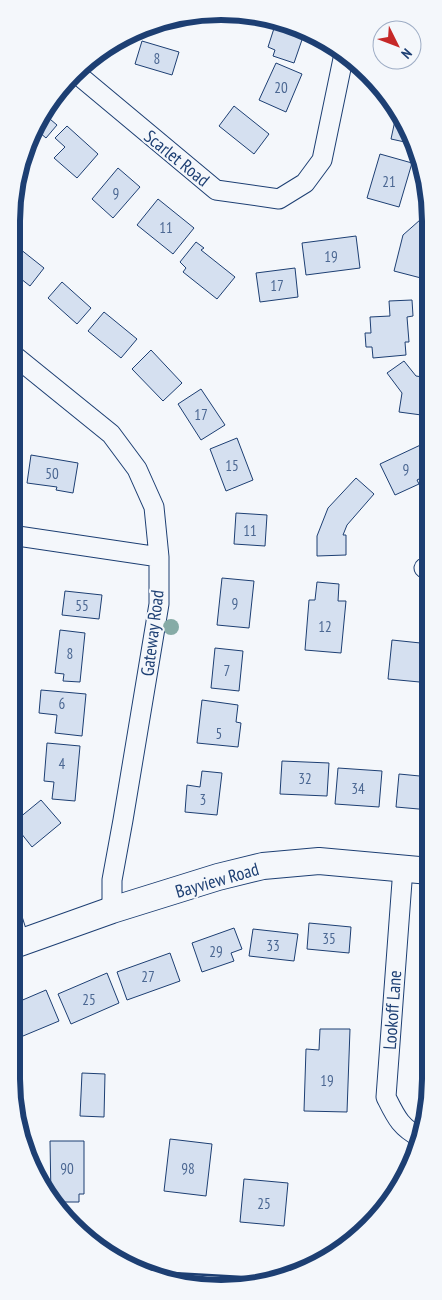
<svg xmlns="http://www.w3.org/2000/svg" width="442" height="1300" font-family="'PT Sans Narrow',sans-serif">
<rect width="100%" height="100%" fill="#f4f7fb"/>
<!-- building -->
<path fill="#d5e0f0" stroke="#1d3f73" d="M 277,19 L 305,31 L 294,63 L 273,56 L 275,50 L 268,47 Z
M 142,41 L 179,52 L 172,75 L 135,64 Z
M 276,63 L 302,74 L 286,112 L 259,100 Z
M 234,106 L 269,134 L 254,154 L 219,126 Z
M 397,111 L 409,128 L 414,144 L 391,139 Z
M 44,114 L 57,125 L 46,138 L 39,132 L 31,142 Z
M 67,126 L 98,154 L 77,178 L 54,158 L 65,147 L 55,138 Z
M 380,154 L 412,163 L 399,207 L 367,198 Z
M 118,168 L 140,187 L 113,218 L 92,199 Z
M 158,199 L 194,228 L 173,254 L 137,225 Z
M 429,212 L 429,264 L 425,260 L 421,278 L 394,271 L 403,235 Z
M 356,236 L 360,268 L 306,275 L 302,243 Z
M 196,242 L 204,248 L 201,250 L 235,277 L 217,299 L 183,272 L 186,268 L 180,262 Z
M 15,245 L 44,268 L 30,286 L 11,271 L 11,250 Z
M 295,268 L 298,297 L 260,302 L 256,273 Z
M 62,282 L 91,308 L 77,324 L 48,298 Z
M 412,300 L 413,316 L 407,317 L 409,342 L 405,342 L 406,355 L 373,358 L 372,347 L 366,347 L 365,333 L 371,333 L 370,317 L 390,316 L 389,301 Z
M 104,312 L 137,339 L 121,358 L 88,331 Z
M 151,350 L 182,383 L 163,401 L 132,369 Z
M 404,361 L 416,376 L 429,378 L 429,416 L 399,412 L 402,393 L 387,373 Z
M 201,389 L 225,425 L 201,440 L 178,404 Z
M 237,438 L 253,480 L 226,491 L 210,449 Z
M 429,441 L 429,474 L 417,480 L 419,484 L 395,495 L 380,464 Z
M 11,448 L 20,449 L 16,477 L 11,476 Z
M 31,455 L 78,463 L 73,493 L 56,490 L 57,487 L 27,483 Z
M 356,478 L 374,494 L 347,525 L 343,535 L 346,535 L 346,555 L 317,556 L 317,536 L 328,508 Z
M 236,513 L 267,515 L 265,546 L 234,544 Z
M 222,578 L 254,581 L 249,628 L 217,625 Z
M 317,582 L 339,584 L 338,601 L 346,601 L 341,653 L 305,650 L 309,600 L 315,600 Z
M 11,587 L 22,588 L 17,627 L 11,626 Z
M 65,591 L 102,595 L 99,619 L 62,615 Z
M 60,630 L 85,633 L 80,682 L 63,681 L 64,674 L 55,673 Z
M 392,640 L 430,644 L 430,683 L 388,679 Z
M 215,648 L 243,651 L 239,691 L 211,688 Z
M 41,690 L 86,694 L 82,736 L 55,733 L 57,715 L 39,713 Z
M 202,700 L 238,705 L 236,722 L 241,723 L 238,747 L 197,743 Z
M 47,743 L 80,746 L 75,801 L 52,799 L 54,782 L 44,781 Z
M 282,761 L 329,763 L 327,796 L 280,794 Z
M 338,768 L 382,771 L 379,807 L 335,804 Z
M 202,771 L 222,773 L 217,815 L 185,812 L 187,785 L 200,787 Z
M 399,774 L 430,777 L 430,810 L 396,807 Z
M 41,800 L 61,823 L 32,847 L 13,823 Z
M 309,923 L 351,927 L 349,953 L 307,949 Z
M 234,928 L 242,949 L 231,953 L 234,961 L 202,972 L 192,943 Z
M 253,929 L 298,934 L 294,961 L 249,956 Z
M 170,953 L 180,981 L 127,1000 L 117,972 Z
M 107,973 L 119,1003 L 71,1024 L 58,994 Z
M 46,990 L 59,1021 L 11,1041 L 11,1005 Z
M 320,1029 L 350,1029 L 347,1112 L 304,1111 L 306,1049 L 319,1050 Z
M 431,1043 L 431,1079 L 429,1093 L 426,1092 Z
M 82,1073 L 105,1074 L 104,1117 L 80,1116 Z
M 170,1139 L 212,1144 L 206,1196 L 164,1191 Z
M 50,1141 L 84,1141 L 84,1194 L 79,1194 L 79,1202 L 54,1202 L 51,1197 Z
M 244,1179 L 288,1183 L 284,1226 L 240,1222 Z"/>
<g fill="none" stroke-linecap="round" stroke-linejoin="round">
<defs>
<path id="street" d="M 77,74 L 216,190 L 279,199 L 305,183 L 322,160 L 344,54
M 11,353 L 111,434 L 137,469 L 154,507 L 159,557 L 159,604 L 123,820 L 112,880 L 112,910
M 11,535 L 159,557
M 424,568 L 430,569
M 403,868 L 386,1097 C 396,1117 400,1127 421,1138
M 11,915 L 20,943"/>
<path id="secondary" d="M 11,946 L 112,910 L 218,877 L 263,866 L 319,861 L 430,871"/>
</defs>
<!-- street casing -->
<use href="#street" stroke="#1d3f73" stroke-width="21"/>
<!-- secondary casing -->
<use href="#secondary" stroke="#1d3f73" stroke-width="28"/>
<!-- street -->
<use href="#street" stroke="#f4f7fb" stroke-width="19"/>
<!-- secondary -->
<use href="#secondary" stroke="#f4f7fb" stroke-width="26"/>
<!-- wall -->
<path stroke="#1d3f73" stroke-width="2.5" d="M 155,1272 L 280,1279"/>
</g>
<!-- trees -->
<circle fill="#86aba6" cx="171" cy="627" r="8"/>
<g text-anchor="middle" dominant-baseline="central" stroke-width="4" stroke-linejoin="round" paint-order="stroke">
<!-- number labels -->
<g font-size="15" fill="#4b6792">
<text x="157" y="58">8</text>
<text x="281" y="87">20</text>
<text x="389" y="181">21</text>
<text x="116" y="193">9</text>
<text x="166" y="227">11</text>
<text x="331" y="256">19</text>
<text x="277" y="285">17</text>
<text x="201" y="414">17</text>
<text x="232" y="465">15</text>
<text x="406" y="469">9</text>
<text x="52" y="473">50</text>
<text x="250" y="530">11</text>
<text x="235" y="603">9</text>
<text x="82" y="605">55</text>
<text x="325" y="626">12</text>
<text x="70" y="653">8</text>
<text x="227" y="670">7</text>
<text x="62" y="703">6</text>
<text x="219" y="733">5</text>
<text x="62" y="763">4</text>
<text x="305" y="778">32</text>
<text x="358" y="788">34</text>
<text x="203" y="799">3</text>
<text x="329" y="938">35</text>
<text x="273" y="945">33</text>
<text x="216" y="951">29</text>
<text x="148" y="976">27</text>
<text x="89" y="999">25</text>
<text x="327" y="1080">19</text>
<text x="67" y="1168">90</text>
<text x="188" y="1168">98</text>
<text x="264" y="1203">25</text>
</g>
<!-- street labels -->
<g font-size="18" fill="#1d3f73" stroke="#f4f7fb">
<text transform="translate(177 158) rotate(39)">Scarlet Road</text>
<text transform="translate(152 633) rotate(-83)">Gateway Road</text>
<text transform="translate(217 880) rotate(-16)">Bayview Road</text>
<text transform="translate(392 1010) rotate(-86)">Lookoff Lane</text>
</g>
</g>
<!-- crop -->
<path d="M0 0H442V1300H0ZM221 20H221A201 201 0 0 1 422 221V1079A201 201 0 0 1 221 1280H221A201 201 0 0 1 20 1079V221A201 201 0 0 1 221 20Z" fill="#f4f7fb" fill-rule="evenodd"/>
<path fill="none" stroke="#1d3f73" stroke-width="6" d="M221 20H221A201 201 0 0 1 422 221V1079A201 201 0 0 1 221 1280H221A201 201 0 0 1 20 1079V221A201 201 0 0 1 221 20Z"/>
<!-- north arrow -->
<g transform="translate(397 45) rotate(132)"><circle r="24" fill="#f4f7fb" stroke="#9eadc5"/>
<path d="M0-4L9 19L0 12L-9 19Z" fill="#c62828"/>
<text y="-8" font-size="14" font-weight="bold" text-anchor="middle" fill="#1d3f73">N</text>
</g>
</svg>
